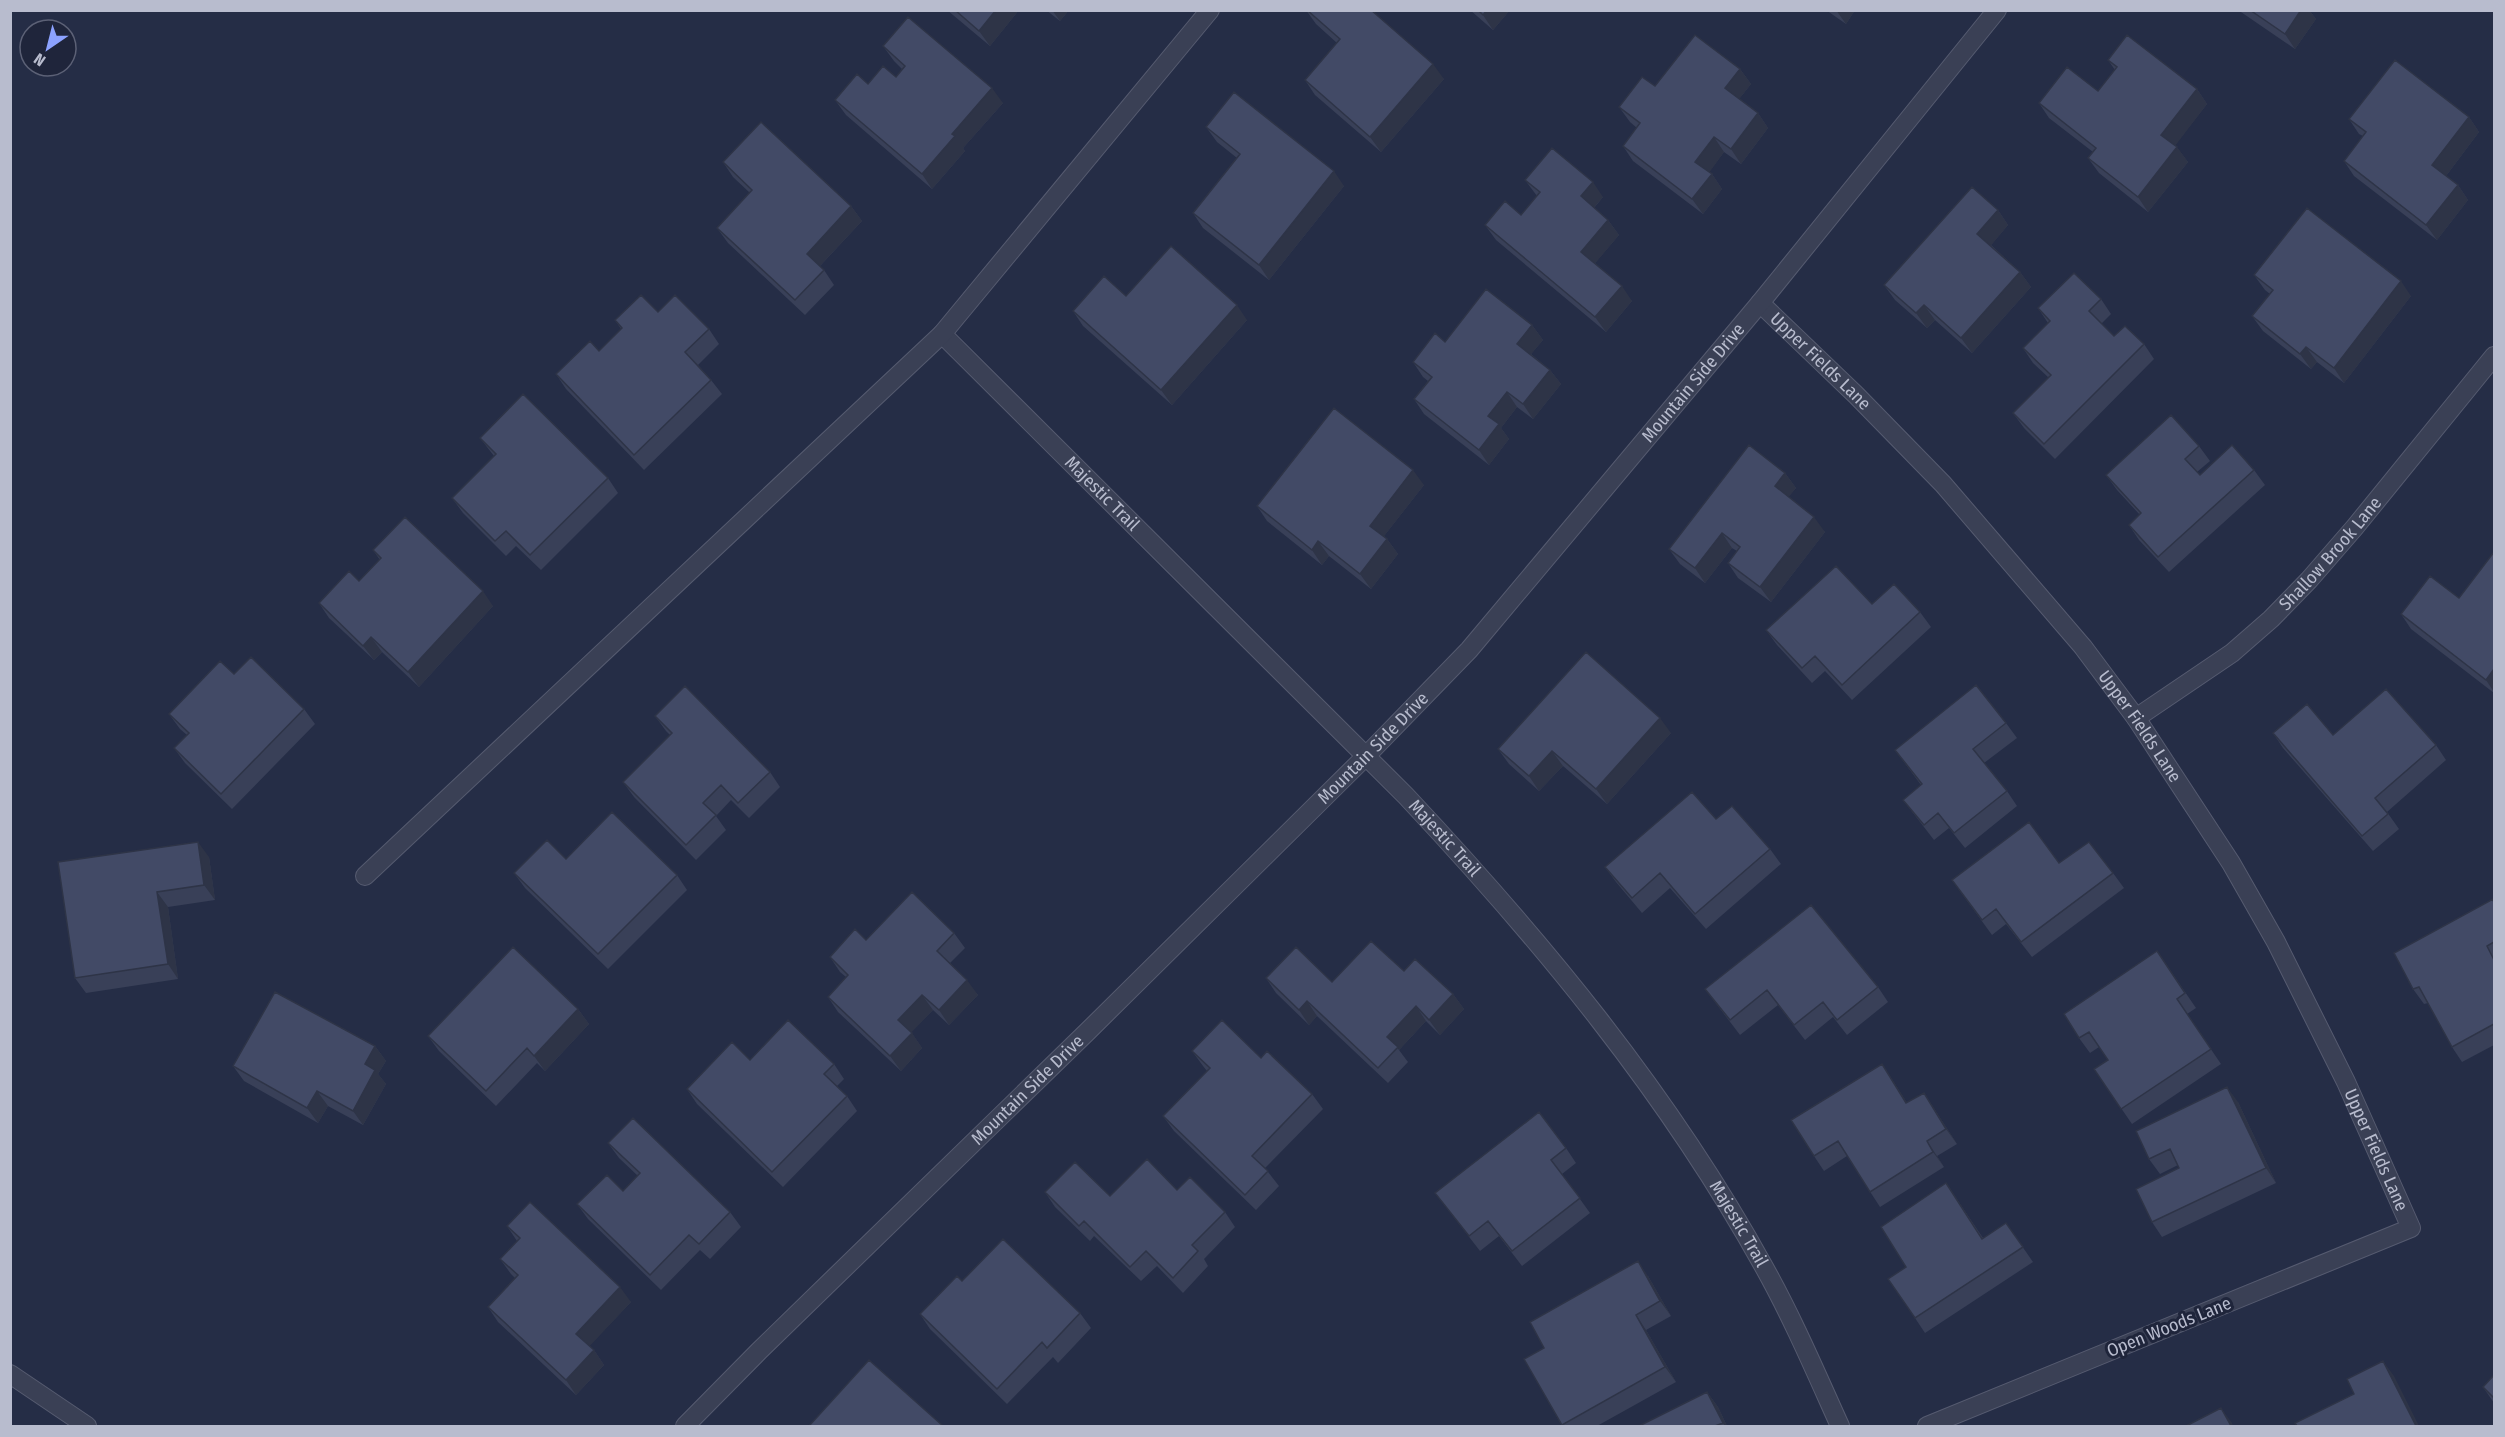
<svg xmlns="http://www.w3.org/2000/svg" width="2505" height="1437" font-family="'Fira Sans Condensed',sans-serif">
<rect width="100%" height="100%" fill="#252d46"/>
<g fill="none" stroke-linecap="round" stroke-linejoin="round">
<defs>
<g id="street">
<path id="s1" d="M 1760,303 L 1856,395 L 1943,484 L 2083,647 L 2136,718 L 2231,863 L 2276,942 L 2346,1082 L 2411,1228 L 1927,1426"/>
<path id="s2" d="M 942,334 L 1406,796 C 1541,940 1668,1093 1764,1267 C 1793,1319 1816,1373 1840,1426"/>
<path id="s3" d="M 2136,718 L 2232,653 L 2271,619 L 2309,580 L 2355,527 L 2494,356"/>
<path d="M 365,876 L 942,334 L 1210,10"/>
<path d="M 10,1374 L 87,1426"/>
<path id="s4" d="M 685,1426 L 759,1351 L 1087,1032 L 1365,757 L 1469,650 L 1760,303 L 1997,10"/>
</g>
</defs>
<!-- street casing -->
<use href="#street" stroke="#565b70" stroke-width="20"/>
<!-- street -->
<use href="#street" stroke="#3a4055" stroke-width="18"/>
</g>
<!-- wall -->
<path fill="#394058" d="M 947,10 L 1019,10 L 990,46 Z
M 1046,10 L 1069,10 L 1060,21 Z
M 1306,10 L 1444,79 L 1381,152 L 1315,95 L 1305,80 L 1337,43 L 1316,24 Z
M 1470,10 L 1510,10 L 1493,30 Z
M 1826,10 L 1855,10 L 1846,24 Z
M 2238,10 L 2309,10 L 2316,19 L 2295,49 Z
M 883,46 L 1003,103 L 963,148 L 965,151 L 932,189 L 846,115 L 835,100 L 868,84 L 896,77 L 902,69 L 894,61 Z
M 2108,60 L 2197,89 L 2207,104 L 2175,145 L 2188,162 L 2148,212 L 2099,173 L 2088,158 L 2093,152 L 2049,118 L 2039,103 L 2098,91 L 2115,70 Z
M 1740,69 L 1751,84 L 1739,99 L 1758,113 L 1768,128 L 1741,164 L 1724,152 L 1709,172 L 1712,174 L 1722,189 L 1703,214 L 1633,161 L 1623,146 L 1637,128 L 1630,122 L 1619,107 L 1655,86 Z
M 2469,117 L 2479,132 L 2446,176 L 2458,185 L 2468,200 L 2437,240 L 2354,176 L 2344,161 L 2363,136 L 2359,134 L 2349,119 Z
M 1206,127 L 1344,186 L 1269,280 L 1203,228 L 1193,213 L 1237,158 L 1217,142 Z
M 723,162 L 851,206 L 862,221 L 820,266 L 824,270 L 834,285 L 805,315 L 728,243 L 717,228 L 750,193 L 733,177 Z
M 1525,180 L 1603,197 L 1594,208 L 1608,220 L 1619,235 L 1595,263 L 1632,301 L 1606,332 L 1496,240 L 1485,225 L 1521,215 L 1537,196 Z
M 1998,210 L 2008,225 L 1991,245 L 2020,272 L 2031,287 L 1972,353 L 1935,320 L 1927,328 L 1895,300 L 1884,285 Z
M 2254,275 L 2411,296 L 2344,383 L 2317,362 L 2311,369 L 2263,331 L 2252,316 L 2270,294 L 2265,290 Z
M 1126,296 L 1247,320 L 1172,405 L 1083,326 L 1073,311 Z
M 2101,299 L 2111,314 L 2101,324 L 2114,336 L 2144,344 L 2154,359 L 2055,459 L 2024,428 L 2013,413 L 2049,378 L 2033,363 L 2023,348 L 2048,323 L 2038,308 Z
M 658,312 L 709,329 L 719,344 L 698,365 L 711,380 L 722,394 L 644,470 L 566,389 L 556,374 L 599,351 L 621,329 L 615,320 Z
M 1532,325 L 1543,340 L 1531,354 L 1550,370 L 1561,384 L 1533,419 L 1517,407 L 1501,428 L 1509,439 L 1489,465 L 1424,414 L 1414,399 L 1428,381 L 1423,377 L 1413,362 L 1445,342 Z
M 480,438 L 608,478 L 618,493 L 541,570 L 516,546 L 506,556 L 463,513 L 452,498 L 494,456 Z
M 2199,446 L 2210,461 L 2197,472 L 2200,475 L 2254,470 L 2265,485 L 2169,572 L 2139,540 L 2129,525 L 2140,515 L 2117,490 L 2106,475 Z
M 1785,473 L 1796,488 L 1788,497 L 1825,532 L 1771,602 L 1738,578 L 1728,563 L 1737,551 L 1732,548 L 1705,583 L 1680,564 L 1669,549 Z
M 1424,485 L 1384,536 L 1387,539 L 1398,554 L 1371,589 L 1329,556 L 1322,565 L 1267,521 L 1257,506 Z
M 373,550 L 493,606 L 419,687 L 382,652 L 374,660 L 329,618 L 319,603 L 359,581 L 380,560 Z
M 2494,552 L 2494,693 L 2411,629 L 2401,614 L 2459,598 Z
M 1872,604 L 1920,612 L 1931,627 L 1852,700 L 1825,671 L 1812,683 L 1777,645 L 1766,630 Z
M 234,674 L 304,709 L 315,724 L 232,809 L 185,763 L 174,748 L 187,735 L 180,729 L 169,714 Z
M 655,716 L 770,772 L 780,787 L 749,818 L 731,800 L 716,816 L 726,830 L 696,860 L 634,797 L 623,782 L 670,735 L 666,731 Z
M 2006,723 L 2017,738 L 1984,763 L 2007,791 L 2017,806 L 1965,848 L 1949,828 L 1934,840 L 1903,800 L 1921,785 L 1895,750 Z
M 1671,733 L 1607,804 L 1563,766 L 1539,791 L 1509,764 L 1498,749 Z
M 2273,733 L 2333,735 L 2436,745 L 2446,760 L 2387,812 L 2399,829 L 2373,851 L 2283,748 Z
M 1716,819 L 1770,849 L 1781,864 L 1706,929 L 1670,888 L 1642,913 L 1616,882 L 1605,867 Z
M 209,857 L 215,900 L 168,907 L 178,979 L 86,993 L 75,978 L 58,862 Z
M 566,859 L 677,875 L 687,890 L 608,969 L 525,888 L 514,873 Z
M 2059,863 L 2113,873 L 2124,888 L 2032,957 L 2006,924 L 1992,935 L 1952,880 Z
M 2494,902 L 2494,1045 L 2462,1062 L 2452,1047 L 2428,1003 L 2424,1004 L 2413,989 Z
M 954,933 L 965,948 L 950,963 L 978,995 L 949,1025 L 933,1010 L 911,1032 L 922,1048 L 901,1071 L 838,1012 L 828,997 L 846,977 L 840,972 L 830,957 L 866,940 Z
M 2157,951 L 2196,1008 L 2187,1014 L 2221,1064 L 2132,1124 L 2094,1069 L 2108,1060 L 2099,1047 L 2090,1053 L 2079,1038 Z
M 1404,971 L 1453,994 L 1464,1009 L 1440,1035 L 1426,1021 L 1399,1050 L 1408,1062 L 1388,1083 L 1317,1016 L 1309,1025 L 1276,993 L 1266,978 L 1332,982 Z
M 1878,987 L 1888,1002 L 1847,1035 L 1833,1017 L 1805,1040 L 1778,1005 L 1740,1035 L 1705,989 Z
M 578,1009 L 589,1024 L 545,1071 L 537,1063 L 496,1106 L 439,1051 L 428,1036 Z
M 375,1046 L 386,1061 L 378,1074 L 386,1084 L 363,1125 L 328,1106 L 318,1123 L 244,1081 L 233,1066 Z
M 1192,1051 L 1261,1058 L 1312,1094 L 1323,1109 L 1265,1168 L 1279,1186 L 1256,1210 L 1174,1131 L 1163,1116 L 1207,1071 L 1203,1066 Z
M 750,1060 L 834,1064 L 844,1079 L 837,1086 L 847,1096 L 857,1111 L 783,1187 L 697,1104 L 687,1089 Z
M 1882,1064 L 1907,1103 L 1924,1093 L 1957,1144 L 1937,1156 L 1944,1167 L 1880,1207 L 1847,1156 L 1824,1171 L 1814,1156 Z
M 2238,1102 L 2276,1183 L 2162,1237 L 2152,1222 L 2179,1168 L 2178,1165 L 2160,1174 L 2149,1159 Z
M 608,1143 L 730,1212 L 741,1227 L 710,1259 L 700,1250 L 661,1290 L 588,1219 L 577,1204 L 623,1191 L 638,1176 L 619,1158 Z
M 1566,1148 L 1576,1163 L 1562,1174 L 1590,1213 L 1522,1266 L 1499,1236 L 1480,1251 L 1435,1193 Z
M 1946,1183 L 1983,1238 L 2006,1223 L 2033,1262 L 1925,1333 L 1915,1318 L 1906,1267 Z
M 1177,1190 L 1225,1212 L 1235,1227 L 1204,1259 L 1208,1266 L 1183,1293 L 1157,1266 L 1141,1281 L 1094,1236 L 1090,1241 L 1055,1207 L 1045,1192 L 1110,1196 Z
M 507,1226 L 631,1302 L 589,1346 L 594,1350 L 604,1365 L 576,1395 L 498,1322 L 488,1307 L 515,1278 L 511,1274 L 500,1259 L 517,1241 Z
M 1648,1276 L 1671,1316 L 1646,1330 L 1676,1382 L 1597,1426 L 1562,1426 L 1524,1359 L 1544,1348 Z
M 962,1281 L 1080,1313 L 1091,1328 L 1058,1363 L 1053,1357 L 1007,1404 L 930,1329 L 920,1314 Z
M 2494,1375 L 2494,1403 L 2483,1387 Z
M 1707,1392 L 1718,1407 L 1727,1426 L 1639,1426 Z"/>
<!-- shaded-wall -->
<path fill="#2e3447" d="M 996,10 L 1019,10 L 990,46 L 979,31 Z
M 1052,10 L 1069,10 L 1060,21 Z
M 1487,10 L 1510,10 L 1493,30 L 1483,15 Z
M 1836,10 L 1855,10 L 1846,24 Z
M 2301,10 L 2309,10 L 2316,19 L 2295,49 L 2285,34 Z
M 1433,64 L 1444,79 L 1381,152 L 1370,137 Z
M 1740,69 L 1751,84 L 1736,103 L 1725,88 Z
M 992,88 L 1003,103 L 963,148 L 965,151 L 932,189 L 922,174 L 952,134 Z
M 2197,89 L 2207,104 L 2172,150 L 2161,135 Z
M 1758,113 L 1768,128 L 1741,164 L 1731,149 Z
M 2469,117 L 2479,132 L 2443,180 L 2432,165 Z
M 1714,137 L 1724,152 L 1706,177 L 1695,162 Z
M 2177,147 L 2188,162 L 2148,212 L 2138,197 Z
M 1334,171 L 1344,186 L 1269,280 L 1259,265 Z
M 1712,174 L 1722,189 L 1703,214 L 1692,199 Z
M 1593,182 L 1603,197 L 1591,211 L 1581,196 Z
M 2458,185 L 2468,200 L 2437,240 L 2426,225 Z
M 851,206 L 862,221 L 817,269 L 807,254 Z
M 1998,210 L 2008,225 L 1988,249 L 1977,234 Z
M 1608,220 L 1619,235 L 1592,267 L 1581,252 Z
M 2020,272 L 2031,287 L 1972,353 L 1961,338 Z
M 2401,281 L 2411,296 L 2344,383 L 2334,368 Z
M 1622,286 L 1632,301 L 1606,332 L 1595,317 Z
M 1237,305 L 1247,320 L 1172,405 L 1161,390 Z
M 1924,305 L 1935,320 L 1927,328 L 1916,313 Z
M 1532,325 L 1543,340 L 1527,359 L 1517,344 Z
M 2306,347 L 2317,362 L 2311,369 L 2300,354 Z
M 1550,370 L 1561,384 L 1533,419 L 1523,404 Z
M 1507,392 L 1517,407 L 1501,428 L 1509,439 L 1489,465 L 1479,450 L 1488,416 Z
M 1413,470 L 1424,485 L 1381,540 L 1370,526 Z
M 1785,473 L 1796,488 L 1785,501 L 1775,486 Z
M 1814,517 L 1825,532 L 1771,602 L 1760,587 Z
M 1722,533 L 1732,548 L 1705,583 L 1695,568 Z
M 1387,539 L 1398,554 L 1371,589 L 1360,574 Z
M 1318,541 L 1329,556 L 1322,565 L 1312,550 Z
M 483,591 L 493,606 L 419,687 L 408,672 Z
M 371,637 L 382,652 L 374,660 L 363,646 Z
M 2494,669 L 2494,692 L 2486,680 Z
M 1660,718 L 1671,733 L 1607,804 L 1596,789 Z
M 1552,751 L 1563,766 L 1539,791 L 1529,776 Z
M 198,842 L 209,857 L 215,900 L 204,885 Z
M 157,892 L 168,907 L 178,979 L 168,964 Z
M 967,980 L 978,995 L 949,1025 L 939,1010 Z
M 1453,994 L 1464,1009 L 1440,1035 L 1429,1020 Z
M 922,995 L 933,1010 L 909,1035 L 898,1020 Z
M 1307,1001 L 1317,1016 L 1309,1025 L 1299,1010 Z
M 1416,1006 L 1426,1021 L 1399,1050 L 1387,1037 Z
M 578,1009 L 589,1024 L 545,1071 L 534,1056 Z
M 912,1033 L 922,1048 L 901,1071 L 890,1056 Z
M 375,1046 L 386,1061 L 378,1074 L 386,1084 L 363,1125 L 353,1111 L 365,1064 Z
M 1882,1064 L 1892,1079 L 1917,1118 L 1906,1103 Z
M 2227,1087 L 2238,1102 L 2276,1183 L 2266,1168 Z
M 317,1091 L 328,1106 L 318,1123 L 307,1108 Z
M 1924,1093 L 1934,1108 L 1957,1144 L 1946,1129 Z
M 1927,1141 L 1937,1156 L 1944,1167 L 1933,1152 Z
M 1638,1261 L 1648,1276 L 1671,1316 L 1660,1301 Z
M 620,1287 L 631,1302 L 587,1349 L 576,1334 Z
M 1636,1315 L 1646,1330 L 1676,1382 L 1665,1367 Z
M 594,1350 L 604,1365 L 576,1395 L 566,1380 Z
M 2383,1361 L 2394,1376 L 2419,1426 L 2416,1426 Z
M 1707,1392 L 1718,1407 L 1727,1426 L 1725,1426 L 1723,1423 Z
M 2221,1408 L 2232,1423 L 2233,1426 L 2231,1426 Z"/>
<!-- building -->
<path fill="#424a66" stroke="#2e3447" stroke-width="1.5" d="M 955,10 L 996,10 L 979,31 Z
M 1307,10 L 1371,10 L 1433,64 L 1370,137 L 1305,80 L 1340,39 Z
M 1478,10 L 1487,10 L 1483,15 Z
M 2250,10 L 2301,10 L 2285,34 Z
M 908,17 L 992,88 L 952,134 L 955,136 L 922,174 L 835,100 L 857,74 L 868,84 L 883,66 L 896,77 L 905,66 L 883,46 Z
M 1695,35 L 1740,69 L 1725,88 L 1758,113 L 1731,149 L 1714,137 L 1695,162 L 1712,174 L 1692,199 L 1623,146 L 1640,123 L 1619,107 L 1642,77 L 1655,86 Z
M 2127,35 L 2197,89 L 2161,135 L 2177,147 L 2138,197 L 2088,158 L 2096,148 L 2039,103 L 2067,67 L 2098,91 L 2117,67 L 2108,60 Z
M 2395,60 L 2469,117 L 2432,165 L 2458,185 L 2426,225 L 2344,161 L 2366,132 L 2349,119 Z
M 1234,92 L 1334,171 L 1259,265 L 1193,213 L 1240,154 L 1206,127 Z
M 761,122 L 851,206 L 807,254 L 824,270 L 795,300 L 717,228 L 752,190 L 723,162 Z
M 1552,148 L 1593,182 L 1581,196 L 1608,220 L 1581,252 L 1622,286 L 1595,317 L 1485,225 L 1505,201 L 1521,215 L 1540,192 L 1525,180 Z
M 1972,187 L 1998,210 L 1977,234 L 2020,272 L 1961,338 L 1924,305 L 1916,313 L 1884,285 Z
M 2307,208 L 2401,281 L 2334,368 L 2306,347 L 2300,354 L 2252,316 L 2273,290 L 2254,275 Z
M 1171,246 L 1237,305 L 1161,390 L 1073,311 L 1104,276 L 1126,296 Z
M 2074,273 L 2101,299 L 2089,311 L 2114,336 L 2125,326 L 2144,344 L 2044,444 L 2013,413 L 2051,375 L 2023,348 L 2050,321 L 2038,308 Z
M 1486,289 L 1532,325 L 1517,344 L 1550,370 L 1523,404 L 1507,392 L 1488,416 L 1499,424 L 1479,450 L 1414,399 L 1432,377 L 1413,362 L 1435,333 L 1445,342 Z
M 641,295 L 658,312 L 675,295 L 709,329 L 685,352 L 711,380 L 634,455 L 556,374 L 590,341 L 599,351 L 622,328 L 615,320 Z
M 523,394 L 608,478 L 530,555 L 506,531 L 495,541 L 452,498 L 496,454 L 480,438 Z
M 1334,408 L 1413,470 L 1370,526 L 1387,539 L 1360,574 L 1318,541 L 1312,550 L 1257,506 Z
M 2171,415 L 2199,446 L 2185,459 L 2200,475 L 2232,445 L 2254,470 L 2158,557 L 2129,525 L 2141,513 L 2106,475 Z
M 1749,445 L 1785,473 L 1775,486 L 1814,517 L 1760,587 L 1728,563 L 1740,547 L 1722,533 L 1695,568 L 1669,549 Z
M 405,517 L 483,591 L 408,672 L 371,637 L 363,646 L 319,603 L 349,571 L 359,581 L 381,558 L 373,550 Z
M 2494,552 L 2494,669 L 2486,680 L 2401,614 L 2430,576 L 2459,598 Z
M 1836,566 L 1872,604 L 1894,584 L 1920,612 L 1842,685 L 1815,656 L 1802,668 L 1766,630 Z
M 1586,652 L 1660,718 L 1596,789 L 1552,751 L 1529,776 L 1498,749 Z
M 251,657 L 304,709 L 221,794 L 174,748 L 189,733 L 169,714 L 220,661 L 234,674 Z
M 1976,685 L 2006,723 L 1973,749 L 2007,791 L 1954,833 L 1938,813 L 1924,825 L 1903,800 L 1922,784 L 1895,750 Z
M 685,686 L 770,772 L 738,803 L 721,785 L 703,803 L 716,815 L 686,845 L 623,782 L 672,733 L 655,716 Z
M 2386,689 L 2436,745 L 2375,798 L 2388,814 L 2362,836 L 2273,733 L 2307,704 L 2333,735 Z
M 1692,792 L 1716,819 L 1732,806 L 1770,849 L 1695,914 L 1660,873 L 1632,898 L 1605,867 Z
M 612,812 L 677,875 L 598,954 L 514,873 L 547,840 L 566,859 Z
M 2029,822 L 2059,863 L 2089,842 L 2113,873 L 2021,942 L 1996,909 L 1982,920 L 1952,880 Z
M 198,842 L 204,885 L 157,892 L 168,964 L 75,978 L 58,862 Z
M 912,892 L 954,933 L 937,951 L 967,980 L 939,1010 L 922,995 L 898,1020 L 912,1033 L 890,1056 L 828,997 L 848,975 L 830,957 L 855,929 L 866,940 Z
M 2493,899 L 2494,903 L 2494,942 L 2487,946 L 2494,960 L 2494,1024 L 2452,1047 L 2419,987 L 2413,989 L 2394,953 Z
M 1811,905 L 1878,987 L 1837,1020 L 1823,1002 L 1794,1025 L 1767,990 L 1730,1020 L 1705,989 Z
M 1371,941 L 1404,971 L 1415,959 L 1453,994 L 1429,1020 L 1416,1006 L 1387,1037 L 1398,1047 L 1378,1068 L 1307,1001 L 1299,1010 L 1266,978 L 1296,947 L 1332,982 Z
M 513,947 L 578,1009 L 534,1056 L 527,1048 L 486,1091 L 428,1036 Z
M 2157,951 L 2185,993 L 2177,999 L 2211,1049 L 2121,1109 L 2094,1069 L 2108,1060 L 2089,1032 L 2079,1038 L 2064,1014 Z
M 275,992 L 375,1046 L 365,1064 L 375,1070 L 353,1111 L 317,1091 L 307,1108 L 233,1066 Z
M 788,1020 L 834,1064 L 824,1074 L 847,1096 L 772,1172 L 687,1089 L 732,1042 L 750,1060 Z
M 1222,1020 L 1261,1058 L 1267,1051 L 1312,1094 L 1252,1156 L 1268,1171 L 1245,1195 L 1163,1116 L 1210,1068 L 1192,1051 Z
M 1882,1064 L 1906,1103 L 1924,1093 L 1946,1129 L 1927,1141 L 1933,1152 L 1870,1192 L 1838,1141 L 1814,1156 L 1791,1120 Z
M 2227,1087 L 2266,1168 L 2152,1222 L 2136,1189 L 2179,1168 L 2170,1149 L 2149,1159 L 2136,1131 Z
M 1539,1112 L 1566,1148 L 1551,1160 L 1580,1198 L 1512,1251 L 1488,1221 L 1469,1236 L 1435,1193 Z
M 633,1118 L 730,1212 L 699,1244 L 689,1235 L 650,1275 L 577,1204 L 607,1175 L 623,1191 L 640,1173 L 608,1143 Z
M 1147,1159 L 1177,1190 L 1190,1177 L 1225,1212 L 1192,1245 L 1198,1251 L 1173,1278 L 1146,1251 L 1130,1267 L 1084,1221 L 1079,1226 L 1045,1192 L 1075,1162 L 1110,1196 Z
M 1946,1183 L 1982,1239 L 2006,1223 L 2023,1247 L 1915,1318 L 1888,1279 L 1906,1267 L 1881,1227 Z
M 530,1202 L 620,1287 L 576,1334 L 594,1350 L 566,1380 L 488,1307 L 518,1275 L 500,1259 L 520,1238 L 507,1226 Z
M 1003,1239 L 1080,1313 L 1047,1348 L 1042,1342 L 997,1389 L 920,1314 L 957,1276 L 962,1281 Z
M 1638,1261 L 1660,1301 L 1636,1315 L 1665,1367 L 1562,1425 L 1524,1359 L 1544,1348 L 1530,1322 Z
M 869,1360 L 943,1426 L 809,1426 Z
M 2383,1361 L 2416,1426 L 2297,1426 L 2295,1423 L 2354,1394 L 2347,1379 Z
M 2494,1375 L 2494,1398 L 2483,1387 Z
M 1707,1392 L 1723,1423 L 1715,1426 L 1639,1426 Z
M 2221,1408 L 2231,1426 L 2186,1426 Z"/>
<g text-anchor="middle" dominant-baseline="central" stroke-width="6" stroke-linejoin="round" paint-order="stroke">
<!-- street labels -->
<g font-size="18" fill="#b8bcce" stroke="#1f253b">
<text stroke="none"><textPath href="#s1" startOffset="84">Upper Fields Lane</textPath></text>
<text stroke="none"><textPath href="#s4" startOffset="1452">Mountain Side Drive</textPath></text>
<text stroke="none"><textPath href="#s2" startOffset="226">Majestic Trail</textPath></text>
<text stroke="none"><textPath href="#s3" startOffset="256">Shallow Brook Lane</textPath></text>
<text stroke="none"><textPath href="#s1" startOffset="570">Upper Fields Lane</textPath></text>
<text stroke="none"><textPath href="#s4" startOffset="966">Mountain Side Drive</textPath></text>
<text stroke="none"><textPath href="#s2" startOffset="712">Majestic Trail</textPath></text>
<text stroke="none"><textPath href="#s4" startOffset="480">Mountain Side Drive</textPath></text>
<text stroke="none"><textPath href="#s1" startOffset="1056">Upper Fields Lane</textPath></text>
<text stroke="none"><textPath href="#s2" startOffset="1198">Majestic Trail</textPath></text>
<text transform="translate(2169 1327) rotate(-22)">Open Woods Lane</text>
</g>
</g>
<!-- border -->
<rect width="2505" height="1437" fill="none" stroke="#b8bcce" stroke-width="24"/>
<!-- north arrow -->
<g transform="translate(48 48) rotate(215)"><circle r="28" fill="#1f253b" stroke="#5c6176" stroke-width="1.5"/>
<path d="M0-4.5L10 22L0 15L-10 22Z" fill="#8ca2ff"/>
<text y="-9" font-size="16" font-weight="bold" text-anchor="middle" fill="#b8bcce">N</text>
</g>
</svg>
